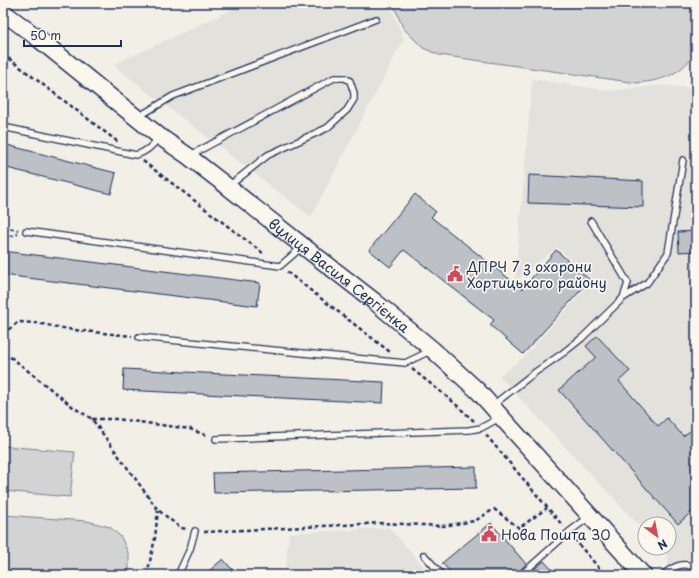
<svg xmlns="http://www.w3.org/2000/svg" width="699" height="578" font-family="'Playpen Sans',sans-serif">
<rect width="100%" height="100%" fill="#f2efe6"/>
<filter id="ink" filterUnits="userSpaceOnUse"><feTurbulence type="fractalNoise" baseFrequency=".025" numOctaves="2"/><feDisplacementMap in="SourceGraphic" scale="8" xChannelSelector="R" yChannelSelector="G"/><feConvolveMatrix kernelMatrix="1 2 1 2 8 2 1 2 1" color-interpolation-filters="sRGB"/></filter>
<g filter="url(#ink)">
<!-- built -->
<path fill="#e2e1dc" d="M 246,3 L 389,3 L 404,39 L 311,217 L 113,65 Z
M 532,79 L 610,91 L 663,85 L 696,89 L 696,575 L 668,575 L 668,557 L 660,548 L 669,548 L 669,524 L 645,524 L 645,532 L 499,376 L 524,357 L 593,280 L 557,247 L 515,282 Z
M 390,528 L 431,575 L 285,575 L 289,533 Z"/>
<!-- green -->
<path fill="#d2d3d2" stroke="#768198" d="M 393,3 L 696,3 L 696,54 C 676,76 665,80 637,83 L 439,55 L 423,48 L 403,28 Z
M 3,446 L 75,452 L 70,497 L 3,491 Z
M 3,515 L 87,521 L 110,527 L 121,537 L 129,555 L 129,574 L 3,575 Z"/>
<!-- building -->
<path fill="#bdc0c4" stroke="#1b2f5e" d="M 3,144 L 116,173 L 111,194 L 3,167 Z
M 529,175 L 643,181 L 643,207 L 528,203 Z
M 415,194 L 436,212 L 431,217 L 522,289 L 556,250 L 590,280 L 523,354 L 490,325 L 494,320 L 404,250 L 390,267 L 369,250 Z
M 696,231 L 696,251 L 679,252 L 678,232 Z
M 3,251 L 260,283 L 257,306 L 3,275 Z
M 597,336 L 630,371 L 619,381 L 658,426 L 667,418 L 683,436 L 696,427 L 696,508 L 678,524 L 559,390 L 596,357 L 586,346 Z
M 124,369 L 384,382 L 383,403 L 123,390 Z
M 476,467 L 476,488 L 214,493 L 213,473 Z
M 491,523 L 526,564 L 518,572 L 517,575 L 453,575 L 442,563 Z
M 223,559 L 237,575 L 204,575 Z
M 544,561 L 557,575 L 527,575 L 532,571 Z"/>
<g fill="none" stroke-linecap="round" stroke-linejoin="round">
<defs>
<path id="service" d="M 138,117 L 173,96 L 376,19
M 3,127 L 136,155 C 146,152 153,146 159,137
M 189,156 L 334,78 L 345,78 L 350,81 L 354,93 L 354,99 L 347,110 L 327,128 L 268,155 L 229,186
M 26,231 L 280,266 L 302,247
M 623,298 L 647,283 L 668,253 L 683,160
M 139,337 L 405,363 L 430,351
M 493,405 L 534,373 L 563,353 L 582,338 L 623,298 L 628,283 L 591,221
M 216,439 L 469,430 L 481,428 L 501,417
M 424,555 L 442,575
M 178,575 L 190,549 L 195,531
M 521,575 L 569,532 L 589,517
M 663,575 C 672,567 685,560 696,569"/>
<g id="secondary">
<path id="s1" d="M 3,12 L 35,36 L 159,136 L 188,156 L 228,187 L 303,246 L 374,301 L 433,350 L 478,391 L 643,575"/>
</g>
</defs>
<!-- service casing -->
<use href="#service" stroke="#1b2f5e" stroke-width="8"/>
<!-- secondary casing -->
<use href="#secondary" stroke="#1b2f5e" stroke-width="19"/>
<!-- path -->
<path stroke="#1b2f5e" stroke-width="2.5" stroke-dasharray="4 3" stroke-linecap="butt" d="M 3,54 L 118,142
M 143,161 L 264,254
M 3,227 L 18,230
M 3,238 L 18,234
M 287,272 L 390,352
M 3,334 L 18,322 L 36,323 L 74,330 L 132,336
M 3,356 L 12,358 L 73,407 L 92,419 L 158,510 L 181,528 L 187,529
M 412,369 L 451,400 L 474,421
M 92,419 L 117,419 L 190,429 L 208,436
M 486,435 L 563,526
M 204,532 L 383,523 L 442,526 L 475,521 L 494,509 L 519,528 L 547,508
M 574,539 L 605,575
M 147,575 L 155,538 L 158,510"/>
<!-- service -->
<use href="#service" stroke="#fbf7ec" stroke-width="5.5"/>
<!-- secondary -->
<use href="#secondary" stroke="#fbf7ec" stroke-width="16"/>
</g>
</g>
<!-- icons -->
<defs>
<symbol id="civic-bare" viewBox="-9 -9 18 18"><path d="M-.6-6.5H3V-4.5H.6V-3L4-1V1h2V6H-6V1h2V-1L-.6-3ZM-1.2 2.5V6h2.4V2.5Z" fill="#d1495b" stroke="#fbf7ec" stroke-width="2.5" paint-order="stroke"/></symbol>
</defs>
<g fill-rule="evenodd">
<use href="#civic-bare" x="444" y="263" width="22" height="22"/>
<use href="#civic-bare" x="478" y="523" width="22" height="22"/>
</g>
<g text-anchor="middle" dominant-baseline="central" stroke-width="3.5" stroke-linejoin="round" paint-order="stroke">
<!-- poi labels -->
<g font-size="14" fill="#1b2f5e" stroke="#fbf7ec" text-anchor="start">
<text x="467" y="266">ДПРЧ 7 з охорони<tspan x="467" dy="16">Хортицького району</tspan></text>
<text x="501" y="534">Нова Пошта 30</text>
</g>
<!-- street labels -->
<g font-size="14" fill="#1b2f5e" stroke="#fbf7ec">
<text stroke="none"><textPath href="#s1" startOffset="427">вулиця Василя Сергієнка</textPath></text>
</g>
</g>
<!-- margin -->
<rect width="699" height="578" fill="none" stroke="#fbf7ec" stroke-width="16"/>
<rect x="8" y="8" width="683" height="562" fill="none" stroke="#1b2f5e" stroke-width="1.5" filter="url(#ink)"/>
<!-- north arrow -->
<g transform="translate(657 536) rotate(148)"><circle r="19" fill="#fbf7ec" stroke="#a1a7b3"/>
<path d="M0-3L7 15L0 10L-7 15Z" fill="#d1495b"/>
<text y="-6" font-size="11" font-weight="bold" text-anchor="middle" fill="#1b2f5e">N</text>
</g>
<!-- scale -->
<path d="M24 40v6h97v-6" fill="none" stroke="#1b2f5e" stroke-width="2"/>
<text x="30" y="40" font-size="12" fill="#1b2f5e" stroke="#fbf7ec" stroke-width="3" paint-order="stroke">50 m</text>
</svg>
